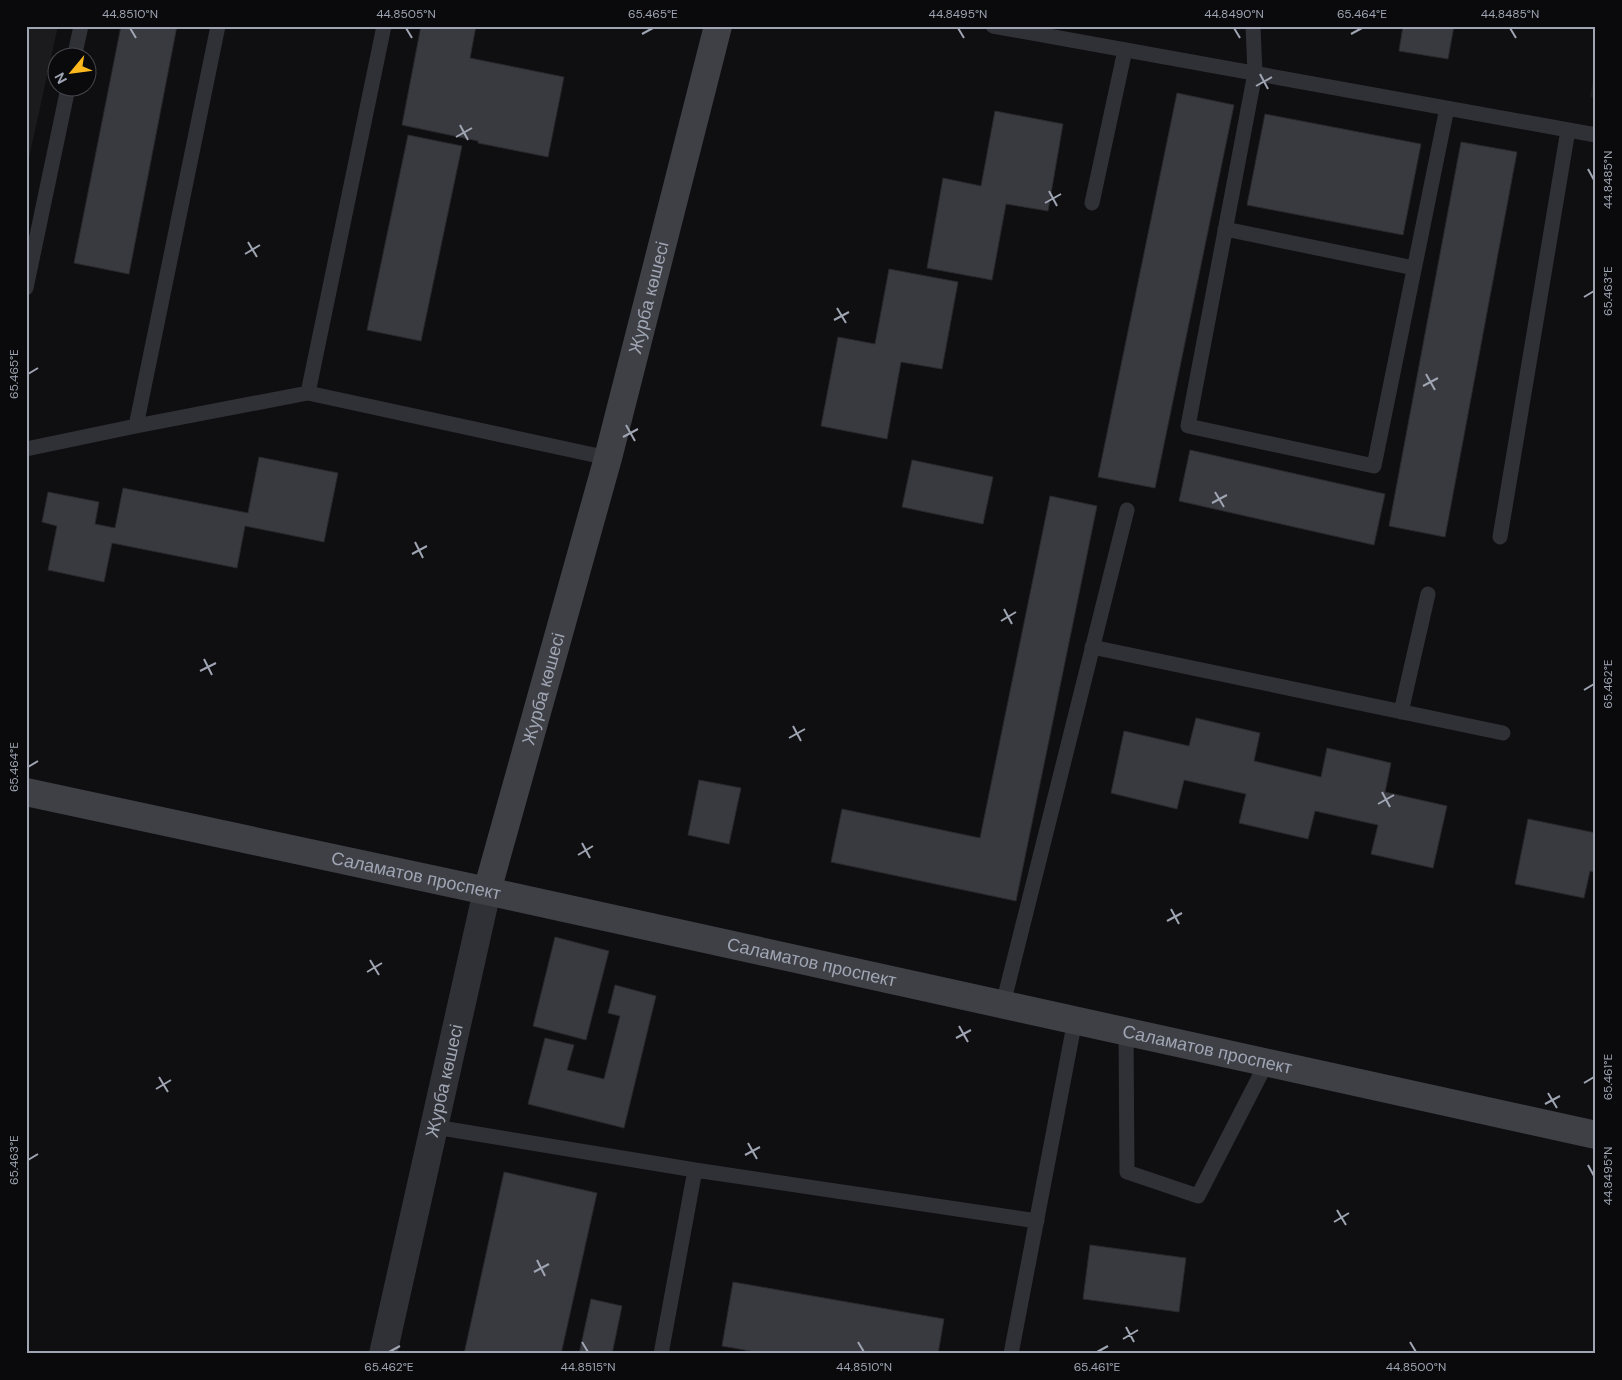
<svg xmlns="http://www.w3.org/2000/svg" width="1622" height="1380" font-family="'DM Sans',sans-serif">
<rect width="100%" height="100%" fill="#0f0f11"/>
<!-- built -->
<path fill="#1b1b1e" d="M 26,26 L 58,26 L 26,171 Z
M 1596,63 L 1596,98 L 1590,97 Z"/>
<!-- building -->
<path fill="#383a3f" stroke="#29292d" d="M 121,26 L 177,26 L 129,274 L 74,263 Z
M 421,26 L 476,26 L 470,58 L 564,77 L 548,157 L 478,143 L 478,141 L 402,125 Z
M 1403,26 L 1454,26 L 1448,59 L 1399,51 Z
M 1177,93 L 1234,105 L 1155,488 L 1098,477 Z
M 995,111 L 1063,124 L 1048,211 L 1006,204 L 992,280 L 927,268 L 943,178 L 981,186 Z
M 1265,114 L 1421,144 L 1403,235 L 1247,205 Z
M 408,135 L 462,146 L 421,341 L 367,330 Z
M 1461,142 L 1517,152 L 1445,537 L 1389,526 Z
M 889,269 L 958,282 L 942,369 L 901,362 L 887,439 L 821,426 L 838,337 L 875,344 Z
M 1190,450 L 1385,494 L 1374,545 L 1179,501 Z
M 259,457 L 338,473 L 324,542 L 245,526 L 237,568 L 112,543 L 104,582 L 48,570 L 57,526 L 42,522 L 48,492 L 99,502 L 95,524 L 115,528 L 123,488 L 248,513 Z
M 912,460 L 993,477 L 983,524 L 902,507 Z
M 1050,496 L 1097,506 L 1016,901 L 831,862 L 842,809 L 980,838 Z
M 1196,718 L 1260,733 L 1254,761 L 1321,777 L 1327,748 L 1391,763 L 1385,792 L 1447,806 L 1433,868 L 1371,854 L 1378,825 L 1315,811 L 1308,839 L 1239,823 L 1246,794 L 1184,780 L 1177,809 L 1111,793 L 1124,731 L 1189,746 Z
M 699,780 L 741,788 L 729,844 L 688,835 Z
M 1528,819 L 1596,833 L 1596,872 L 1590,871 L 1584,898 L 1515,884 Z
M 555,937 L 609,951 L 586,1040 L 533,1026 Z
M 615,985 L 656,996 L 624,1128 L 528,1104 L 545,1038 L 574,1045 L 567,1070 L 604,1079 L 620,1016 L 608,1013 Z
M 504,1172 L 597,1193 L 561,1354 L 464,1354 Z
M 1090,1245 L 1186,1258 L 1179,1312 L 1083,1299 Z
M 733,1282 L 944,1319 L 938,1354 L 767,1354 L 722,1346 Z
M 591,1299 L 622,1306 L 612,1354 L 579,1354 Z"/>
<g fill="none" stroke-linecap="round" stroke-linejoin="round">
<!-- lane -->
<path stroke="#303136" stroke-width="15" d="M 993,26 L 1596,135
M 1253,26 L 1255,73 L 1188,426 L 1374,466 L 1447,108
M 74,58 L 81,26
M 1092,203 L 1125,50
M 1225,229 L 1414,268
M 26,288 L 68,88
M 308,393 L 384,26
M 136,426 L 218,26
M 26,449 L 136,426 L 308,393 L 608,458
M 1500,537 L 1568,130
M 1092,647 L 1503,733
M 1401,712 L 1428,594
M 1003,1004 L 1127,510
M 1126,1031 L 1127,1172 L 1198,1196 L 1267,1062
M 435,1127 L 695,1170
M 661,1354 L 695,1170 L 1037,1221
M 1011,1354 L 1075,1020"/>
<!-- street -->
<path stroke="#303136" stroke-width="28" id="s1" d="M 383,1354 L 487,891"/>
<!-- secondary -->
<g stroke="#3e4046" stroke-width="28">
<path id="s2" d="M 26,792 L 487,891 L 1596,1135"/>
<path id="s3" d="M 487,891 L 608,458 L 718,26"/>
</g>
</g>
<!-- ticks -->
<path fill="none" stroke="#9fa5b3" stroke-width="2" d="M 130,28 L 136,38M 406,28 L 412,38M 958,28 L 964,38M 1234,28 L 1240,38M 1510,28 L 1516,38M 642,34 L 653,28M 1351,34 L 1362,28M 1260,74 L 1268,89M 1256,86 L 1272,77M 460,125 L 468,140M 456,137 L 472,128M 1588,169 L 1594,180M 1049,191 L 1057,206M 1045,203 L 1061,194M 248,242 L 257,257M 245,254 L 260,245M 1584,297 L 1594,291M 837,308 L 846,323M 834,320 L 849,312M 28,374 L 38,368M 1426,374 L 1435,390M 1423,386 L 1438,378M 626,425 L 635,441M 623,437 L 638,429M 1215,492 L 1224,507M 1212,503 L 1227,495M 415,542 L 423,558M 412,554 L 427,546M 1004,609 L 1012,624M 1001,621 L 1016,612M 204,659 L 212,675M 200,671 L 216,663M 1584,690 L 1594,684M 793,726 L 801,741M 789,738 L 805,729M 28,767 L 38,761M 1382,792 L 1390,807M 1378,804 L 1394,795M 582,843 L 590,858M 578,855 L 593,846M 1171,909 L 1179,924M 1167,921 L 1182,913M 370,960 L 379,975M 367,972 L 382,963M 959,1026 L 968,1042M 956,1038 L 971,1030M 159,1077 L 168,1092M 1584,1083 L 1594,1077M 156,1089 L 171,1080M 1548,1093 L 1557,1108M 1545,1104 L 1560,1096M 748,1143 L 757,1159M 745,1155 L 760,1147M 28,1160 L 38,1154M 1588,1165 L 1594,1176M 1337,1210 L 1346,1225M 1334,1222 L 1349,1213M 537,1260 L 545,1276M 534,1272 L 549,1264M 1126,1327 L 1134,1342M 1123,1339 L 1138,1330M 582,1342 L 588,1352M 858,1342 L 864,1352M 1410,1342 L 1416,1352M 389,1352 L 400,1346M 1097,1352 L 1108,1346"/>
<g text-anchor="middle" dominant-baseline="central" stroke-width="4" stroke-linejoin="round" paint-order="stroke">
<!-- street labels -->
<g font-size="18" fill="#9fa5b3" stroke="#0a0a0c">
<text stroke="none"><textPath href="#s3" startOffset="615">Журба көшесі</textPath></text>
<text stroke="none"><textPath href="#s3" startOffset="210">Журба көшесі</textPath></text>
<text stroke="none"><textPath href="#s2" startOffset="399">Саламатов проспект</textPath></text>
<text stroke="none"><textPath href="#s2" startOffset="804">Саламатов проспект</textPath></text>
<text stroke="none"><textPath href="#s2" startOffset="1209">Саламатов проспект</textPath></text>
<text stroke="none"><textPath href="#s1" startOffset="280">Журба көшесі</textPath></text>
</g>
</g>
<!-- border -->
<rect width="1622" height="1380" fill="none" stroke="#0a0a0c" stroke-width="55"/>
<!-- north arrow -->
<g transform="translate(72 72) rotate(241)"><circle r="24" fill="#0a0a0c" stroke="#46484f"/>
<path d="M0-4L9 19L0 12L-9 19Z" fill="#fcb81c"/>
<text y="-8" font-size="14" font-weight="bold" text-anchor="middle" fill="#9fa5b3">N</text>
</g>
<rect x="28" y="28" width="1566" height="1324" fill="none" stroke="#9fa5b3" stroke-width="2"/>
<g font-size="12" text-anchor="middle" fill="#9fa5b3">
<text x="130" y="18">44.8510°N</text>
<text x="406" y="18">44.8505°N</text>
<text x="653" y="18">65.465°E</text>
<text x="958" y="18">44.8495°N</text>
<text x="1234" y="18">44.8490°N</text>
<text x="1362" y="18">65.464°E</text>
<text x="1510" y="18">44.8485°N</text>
<text transform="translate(1608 180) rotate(-90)" y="4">44.8485°N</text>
<text transform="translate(1608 291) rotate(-90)" y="4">65.463°E</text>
<text transform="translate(14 374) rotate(-90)" y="4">65.465°E</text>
<text transform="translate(1608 684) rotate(-90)" y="4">65.462°E</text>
<text transform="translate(14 767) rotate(-90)" y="4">65.464°E</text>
<text transform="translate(1608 1077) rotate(-90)" y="4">65.461°E</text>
<text transform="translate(14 1160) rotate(-90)" y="4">65.463°E</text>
<text transform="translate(1608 1176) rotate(-90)" y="4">44.8495°N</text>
<text x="389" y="1371">65.462°E</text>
<text x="588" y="1371">44.8515°N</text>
<text x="864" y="1371">44.8510°N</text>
<text x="1097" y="1371">65.461°E</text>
<text x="1416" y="1371">44.8500°N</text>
</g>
</svg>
